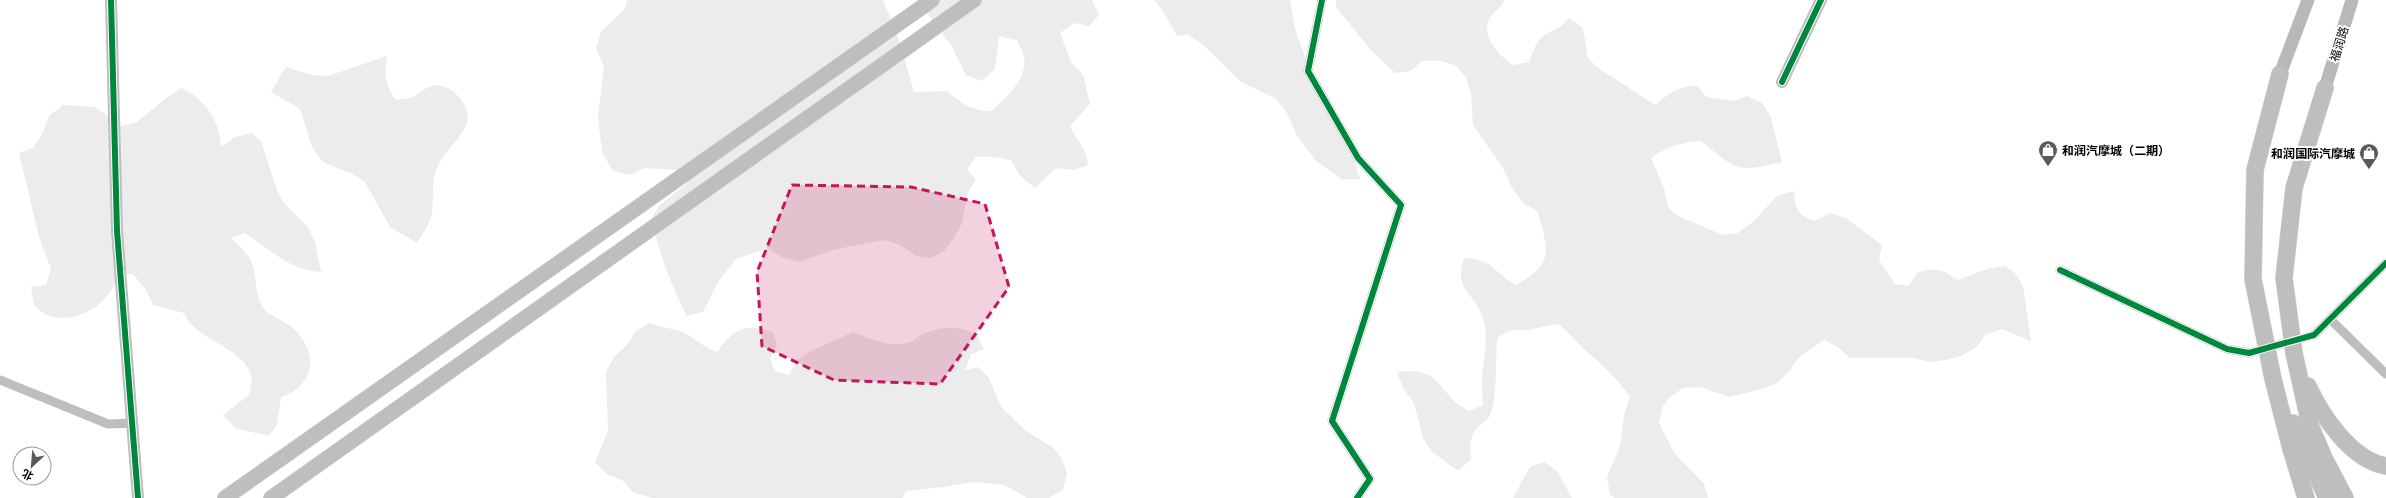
<svg xmlns="http://www.w3.org/2000/svg" width="2386" height="498" font-family="Lato,'Noto Sans SC',sans-serif">
<rect width="100%" height="100%" fill="#fff"/>
<!-- green -->
<path fill="#ececec" d="M 627,0 L 883,0 L 899,40 L 914,92 L 947,91 C 961,103 972,111 991,111 C 1006,98 1028,79 1024,57 C 1023,51 1019,45 1017,40 L 999,36 L 995,69 L 982,81 L 966,75 L 951,45 L 917,0 L 1092,0 L 1099,15 L 1089,26 L 1074,23 L 1060,33 L 1071,62 L 1083,75 L 1090,104 L 1070,126 C 1078,143 1086,147 1088,165 L 1074,170 L 1056,168 L 1035,188 L 1020,176 L 1011,160 L 994,157 L 976,157 L 967,169 L 976,180 L 968,192 L 962,223 L 955,237 L 944,251 L 931,258 L 916,256 L 900,245 L 884,240 L 832,250 L 800,262 L 783,258 L 767,248 L 736,259 L 718,282 L 703,312 L 687,316 C 674,292 655,244 652,217 L 660,205 L 687,183 L 679,170 L 645,168 L 630,175 L 613,171 L 603,154 L 600,136 L 598,117 L 604,66 L 596,48 L 601,32 L 625,9 Z
M 1154,0 L 1290,0 L 1295,29 L 1306,60 L 1329,99 L 1350,146 L 1360,179 L 1341,179 L 1315,160 L 1296,134 L 1287,113 L 1275,98 L 1241,82 L 1203,45 L 1187,34 L 1177,36 L 1161,8 Z
M 1336,0 L 1504,0 C 1502,8 1496,10 1491,16 C 1478,34 1500,57 1513,65 L 1529,62 C 1533,52 1536,40 1546,34 C 1558,27 1558,31 1569,18 L 1583,28 L 1588,58 L 1597,67 L 1655,105 C 1670,93 1678,86 1698,86 L 1706,97 L 1734,101 L 1747,96 L 1762,103 L 1771,117 L 1782,162 C 1736,173 1737,170 1701,141 C 1682,142 1667,147 1651,158 L 1665,191 L 1668,208 L 1680,217 L 1723,235 L 1738,233 L 1753,222 L 1777,196 L 1794,191 C 1795,209 1797,214 1814,221 L 1830,213 L 1846,218 L 1882,245 L 1879,260 L 1895,284 L 1908,286 L 1918,272 C 1937,267 1942,269 1958,280 L 1987,269 L 2005,266 L 2015,273 L 2023,286 L 2031,341 L 2002,329 L 1985,335 L 1977,347 L 1961,356 L 1945,360 L 1930,362 L 1913,358 L 1850,358 L 1839,348 L 1824,340 L 1798,358 L 1789,372 L 1777,383 L 1765,388 L 1730,397 L 1700,387 L 1683,388 L 1669,398 L 1662,408 L 1659,423 L 1675,454 L 1704,484 L 1708,498 L 1615,498 L 1610,494 L 1607,477 L 1620,446 L 1624,415 L 1630,397 C 1617,378 1602,365 1585,350 C 1575,341 1569,332 1558,324 L 1527,330 L 1511,330 L 1498,337 C 1494,360 1499,397 1489,417 C 1487,420 1483,423 1480,425 C 1469,434 1470,446 1471,459 L 1458,471 L 1431,451 L 1423,438 L 1414,403 L 1403,388 L 1397,372 C 1443,365 1438,396 1469,411 L 1483,405 C 1482,394 1482,384 1482,374 C 1484,356 1489,336 1483,319 C 1475,291 1453,292 1464,258 C 1491,258 1495,273 1516,285 C 1555,263 1548,251 1538,212 L 1523,203 L 1512,188 L 1503,168 L 1473,125 L 1471,94 L 1466,77 L 1455,65 L 1441,61 L 1422,61 L 1410,71 L 1395,73 L 1370,49 L 1336,7 Z
M 387,56 C 384,73 385,85 396,100 C 400,99 407,99 411,98 C 420,94 427,84 438,85 C 447,86 453,91 459,97 C 484,127 447,142 437,168 C 431,183 434,197 432,213 C 430,224 423,233 417,243 L 390,227 L 365,182 L 352,174 L 323,162 L 312,147 L 300,109 L 271,92 L 286,67 L 312,75 L 328,76 Z
M 182,88 C 205,100 220,120 221,147 L 235,137 L 251,133 L 261,141 L 277,190 L 284,203 L 308,227 L 315,242 L 321,272 C 288,270 271,249 244,233 L 231,238 C 239,246 247,252 252,263 C 257,277 254,298 265,310 C 269,315 285,321 293,328 C 319,353 316,385 281,397 L 277,425 L 269,436 L 235,428 L 223,415 L 250,394 C 250,388 253,380 251,375 C 242,346 194,340 184,313 L 153,305 L 146,290 L 133,274 L 119,274 C 110,303 79,325 49,316 C 43,314 38,308 34,305 L 31,287 L 46,285 L 51,269 L 39,237 L 19,153 L 33,148 L 43,132 L 49,116 L 63,105 L 95,107 L 121,126 L 137,122 L 165,99 Z
M 649,323 C 659,327 670,328 680,331 C 695,337 700,346 717,352 C 734,328 745,323 773,332 L 777,344 L 770,359 L 775,371 L 789,375 L 797,360 L 811,351 L 853,332 C 867,337 884,346 900,344 C 917,343 915,336 927,332 C 941,327 964,325 977,336 C 980,339 982,346 984,349 L 971,354 L 965,370 L 978,367 L 989,378 L 1001,407 L 1025,430 L 1053,448 L 1062,459 L 1067,473 L 1063,490 L 1049,498 L 1027,498 L 1005,485 L 974,482 L 943,487 L 906,491 L 903,498 L 653,498 L 634,493 L 622,480 L 608,475 L 595,462 L 608,431 L 606,372 L 614,357 L 627,345 L 636,331 Z
M 1544,462 L 1557,471 L 1572,498 L 1513,498 L 1530,467 Z"/>
<g fill="none" stroke-linecap="round" stroke-linejoin="round">
<!-- minor-tunnel -->
<path stroke="#d9d9d9" stroke-width="9" stroke-dasharray="9 4.5" stroke-linecap="butt" d="M 2249,353 L 2314,335"/>
<defs>
<path id="primary" d="M 225,498 L 932,0
M 271,498 L 974,0"/>
<path id="motorway" d="M 2280,74 L 2255,170 L 2253,279 L 2273,379 L 2291,449 L 2306,498
M 2325,88 L 2294,188 L 2284,278 L 2294,353 L 2310,425 L 2324,458 L 2345,498
M 2308,386 C 2322,416 2351,460 2386,466
M 2293,423 L 2327,498"/>
</defs>
<!-- primary casing -->
<use href="#primary" stroke="#dbdbdb" stroke-width="16"/>
<!-- motorway casing -->
<use href="#motorway" stroke="#dbdbdb" stroke-width="18"/>
<!-- minor -->
<path stroke="#bebebe" stroke-width="9" d="M 1322,0 L 1308,71 L 1358,158 L 1401,205 L 1332,421 L 1370,479 L 1357,498
M 2060,270 L 2227,349 L 2249,353
M 2331,320 L 2386,374
M 2314,335 L 2386,263
M 0,380 L 108,424 L 133,423"/>
<!-- tertiary -->
<path stroke="#bebebe" stroke-width="12" d="M 111,0 L 117,231 L 138,498
M 1782,82 L 1821,0"/>
<!-- secondary -->
<path stroke="#b8b8b8" stroke-width="13" d="M 2280,74 L 2308,0
M 2325,88 L 2352,0"/>
<!-- primary -->
<use href="#primary" stroke="#bebebe" stroke-width="15"/>
<!-- motorway -->
<use href="#motorway" stroke="#bebebe" stroke-width="17"/>
<defs>
<path id="cycleway" d="M 111,0 L 117,231 L 138,498
M 1322,0 L 1308,71 L 1358,158 L 1401,205 L 1332,421 L 1370,479 L 1357,498
M 1782,82 L 1821,0
M 2060,270 L 2227,349 L 2249,353 L 2314,335 L 2386,263"/>
</defs>
<!-- cycleway casing -->
<use href="#cycleway" stroke="#fff" stroke-width="8"/>
<!-- cycleway -->
<use href="#cycleway" stroke="#00873e" stroke-width="6"/>
</g>
<!-- marked area -->
<path fill="#c2185b" fill-opacity="0.2" stroke="#c2185b" stroke-width="3" stroke-dasharray="8 5" stroke-linejoin="round" d="M 792,185 L 911,187 L 985,204 L 1009,287 L 940,384 L 834,380 L 762,346 L 757,272 Z"/>
<!-- icons -->
<defs>
<symbol id="shop-pin" viewBox="-11 -11 22 30"><path d="M0 17L-7.5 6A9.5 9.5 0 1 1 7.5 6Z" fill="#595959" stroke="#fff"/><path d="M-5-2.5h2.3a2.7 3.5 0 0 1 5.4 0H5L5.5 6h-11ZM-1.5-2.5h3a1.5 2.3 0 0 0-3 0Z" fill="#fff"/></symbol>
</defs>
<g fill-rule="evenodd">
<use href="#shop-pin" x="2037" y="139" width="22" height="30"/>
<use href="#shop-pin" x="2358" y="142" width="22" height="30"/>
</g>
<g text-anchor="middle" dominant-baseline="central" stroke-width="4" stroke-linejoin="round" paint-order="stroke">
<!-- street labels -->
<g font-size="12" fill="#000" stroke="#fff">
<text transform="translate(2339 44) rotate(-73)">福润路</text>
</g>
<!-- poi labels -->
<g font-size="12" font-weight="bold" fill="#000" stroke="#fff" text-anchor="start">
<text x="2062" y="150">和润汽摩城（二期）</text>
<text x="2355" y="153" text-anchor="end">和润国际汽摩城</text>
</g>
</g>
<!-- north arrow -->
<g transform="translate(32 466) rotate(206)"><circle r="19" fill="#ffffff" stroke="#999999"/>
<path d="M0-3L7 15L0 10L-7 15Z" fill="#595959"/>
<text y="-6" font-size="11" font-weight="bold" text-anchor="middle" fill="#000000">北</text>
</g>
</svg>
